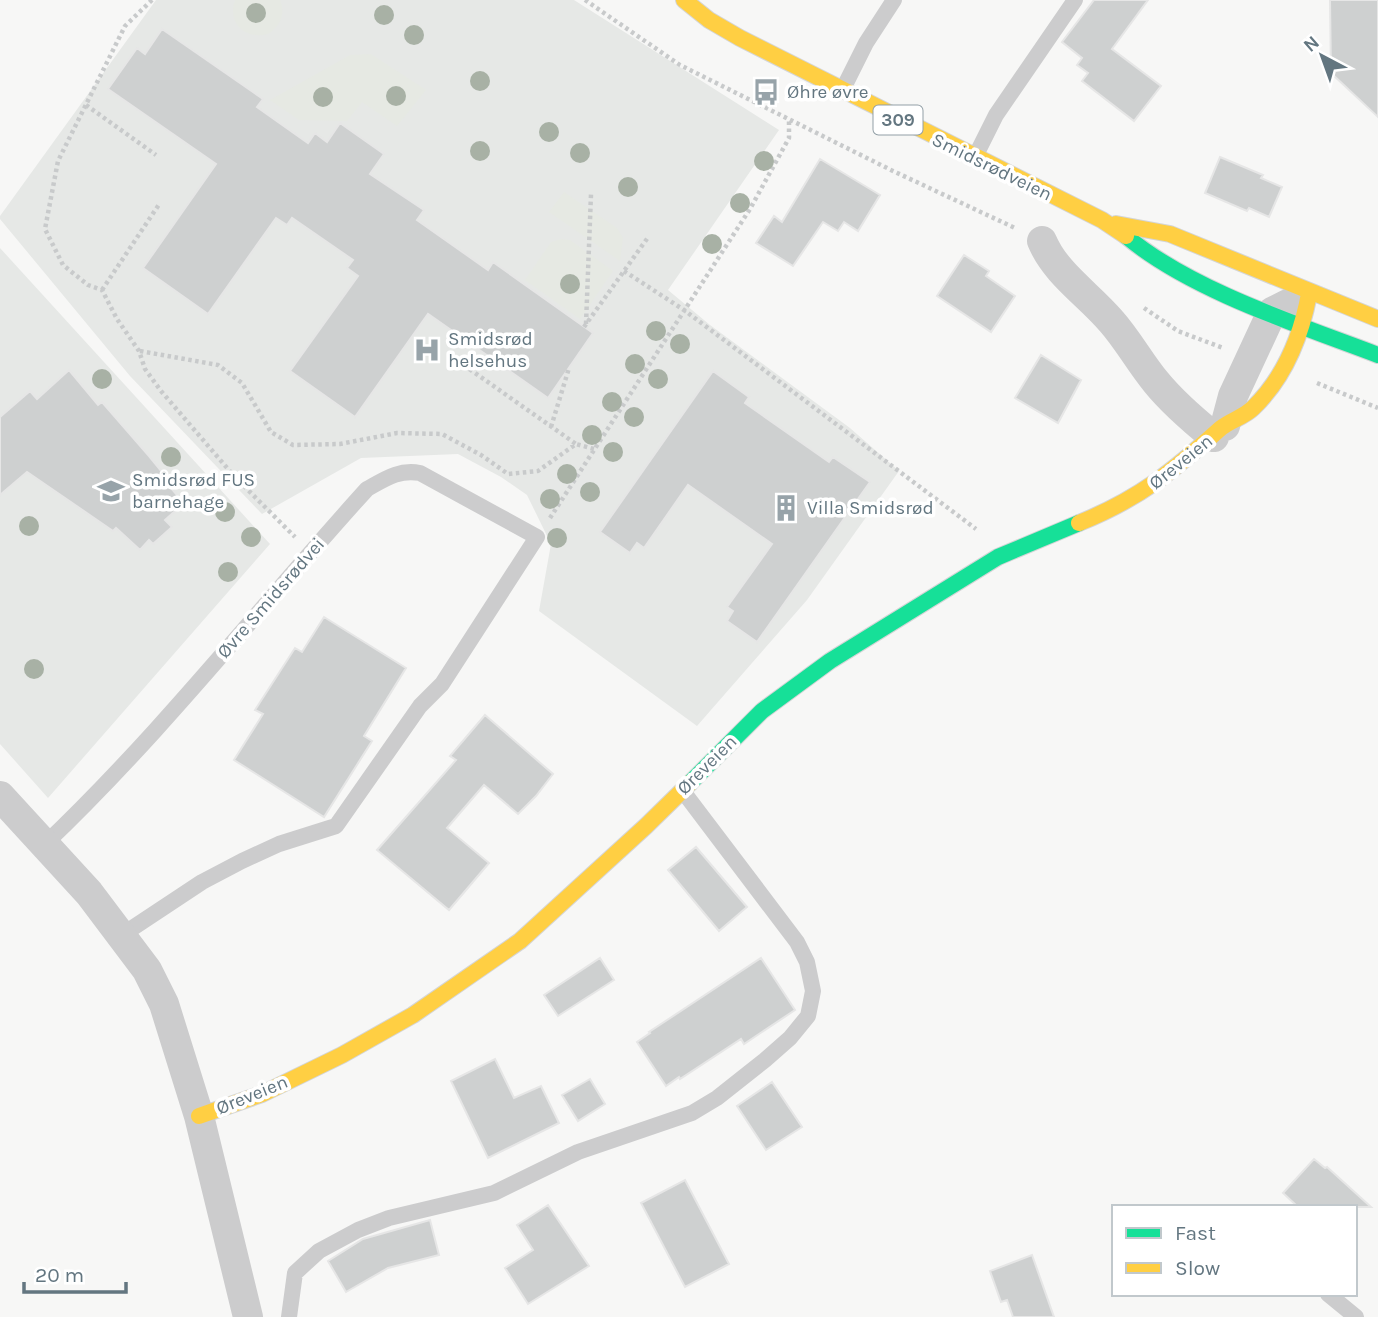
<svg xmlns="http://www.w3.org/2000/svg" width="1378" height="1317" font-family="Karla,sans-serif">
<rect width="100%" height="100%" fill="#f7f7f6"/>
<!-- built -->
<path fill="#e6e8e6" d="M 156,0 L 574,0 L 779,130 L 668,290 L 710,325 L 850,428 L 899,471 L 807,600 L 697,726 L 539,611 L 551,544 L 527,495 L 501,477 L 458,454 L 361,458 L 262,514 L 130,376 L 0,219 L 0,216 Z
M 0,248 L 270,544 L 48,798 L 0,744 Z"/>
<!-- green -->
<path fill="#e6e9e3" d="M 235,0 L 280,0 C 286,15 280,26 268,34 C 245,40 227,23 235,0 Z
M 371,54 L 426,90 L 397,126 L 362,102 L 347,121 L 299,120 L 270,100 L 350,55 Z
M 564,192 L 617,228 L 623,238 L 620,261 L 549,212 Z
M 561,239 L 570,240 L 613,271 L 580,319 L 525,280 L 551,242 Z"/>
<!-- building -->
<path fill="#ced0d0" stroke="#e6e6e6" stroke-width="2" d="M 1094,0 L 1148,0 L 1112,49 L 1161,86 L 1134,121 L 1082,81 L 1088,73 L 1077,65 L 1082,58 L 1062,42 Z
M 1330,0 L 1378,0 L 1378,117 L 1331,73 Z
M 162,29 L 263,99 L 257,107 L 308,143 L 315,133 L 327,142 L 340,123 L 384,154 L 370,174 L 424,210 L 417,220 L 488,270 L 493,262 L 593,333 L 548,398 L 428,314 L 355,417 L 290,371 L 358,276 L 347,268 L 353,260 L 292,218 L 287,225 L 276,218 L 208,314 L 143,268 L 216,164 L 108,89 L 137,48 L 145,54 Z
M 1220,157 L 1263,175 L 1261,178 L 1282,187 L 1269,217 L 1249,208 L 1247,211 L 1205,193 Z
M 820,159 L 880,195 L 858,231 L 844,222 L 838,231 L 823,222 L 793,266 L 756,243 L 774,216 L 782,222 Z
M 964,255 L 989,271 L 986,276 L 1015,296 L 991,332 L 937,296 Z
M 1041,355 L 1081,380 L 1058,423 L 1015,398 Z
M 69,370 L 98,405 L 102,402 L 149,456 L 167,478 L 164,480 L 184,503 L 165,520 L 172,527 L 153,544 L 149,540 L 140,550 L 116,528 L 113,531 L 27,472 L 0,495 L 0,417 L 30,391 L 37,399 Z
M 713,371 L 749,397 L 745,403 L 829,462 L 833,457 L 870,482 L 757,642 L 727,621 L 733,611 L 727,607 L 772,544 L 688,485 L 644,548 L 637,543 L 630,553 L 600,532 Z
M 324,617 L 406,668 L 364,736 L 372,741 L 324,817 L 234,760 L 263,714 L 255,710 L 295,648 L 302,652 Z
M 485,715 L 553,774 L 536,796 L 518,814 L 484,785 L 447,828 L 489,863 L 449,910 L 377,850 L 456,760 L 450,756 Z
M 696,847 L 747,907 L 719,931 L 668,870 Z
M 600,958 L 614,980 L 558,1016 L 544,995 Z
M 761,958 L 795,1010 L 744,1044 L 741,1039 L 680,1079 L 679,1077 L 666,1086 L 637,1042 L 650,1033 L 649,1032 Z
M 495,1059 L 514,1098 L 541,1086 L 559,1123 L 488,1158 L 451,1081 Z
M 590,1079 L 605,1104 L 578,1121 L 562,1095 Z
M 772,1082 L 802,1127 L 766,1150 L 737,1106 Z
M 1314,1159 L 1325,1168 L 1327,1167 L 1371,1207 L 1298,1207 L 1283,1193 Z
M 685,1180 L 729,1264 L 685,1287 L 641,1203 Z
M 548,1205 L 589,1266 L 528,1304 L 505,1268 L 533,1250 L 517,1225 Z
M 430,1220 L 439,1255 L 388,1268 L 346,1292 L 328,1261 L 363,1239 Z
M 1032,1255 L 1054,1317 L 1013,1317 L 1007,1300 L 1001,1302 L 990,1271 Z"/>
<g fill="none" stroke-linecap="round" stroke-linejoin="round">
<defs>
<path id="fast" d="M 1126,236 C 1190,290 1299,325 1378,355
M 690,783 L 762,711 L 830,661 L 998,557 L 1079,523"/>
<path id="slow" d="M 684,0 L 709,20 L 740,38 L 1102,220 L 1126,236
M 1116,224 L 1170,234 L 1378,319
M 1079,523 C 1139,499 1173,471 1221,428 C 1231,420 1244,417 1253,408 C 1285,377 1301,337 1309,294
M 199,1116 L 262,1094 L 342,1055 L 413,1015 L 520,941 L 646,826 L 690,783"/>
</defs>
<!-- fast casing -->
<use href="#fast" stroke="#d4d5d6" stroke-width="18"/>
<!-- slow casing -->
<use href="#slow" stroke="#d4d5d6" stroke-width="18"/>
<!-- path -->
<path stroke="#c8cacb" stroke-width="4.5" stroke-dasharray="3.5 3.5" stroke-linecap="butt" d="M 152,0 L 125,26 L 58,161 L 45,229 L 63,265 L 88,285 L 102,290 L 117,319 L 139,351 L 145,369 L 161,391 L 234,476 L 295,537
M 585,0 L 680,65 L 893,171 L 1015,228
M 86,105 L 156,155
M 624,271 L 684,310 L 976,529
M 102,290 L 160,203
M 1144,308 L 1178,331 L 1223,348
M 586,324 L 591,194
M 584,327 L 649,236
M 140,351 L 218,365 L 242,383 L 271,432 L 293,445 L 340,444 L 397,433 L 442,434 L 481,455 L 508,474 L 538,471 L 576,444 L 594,449
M 458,361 L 576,444
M 1317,383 L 1378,408
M 551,427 L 569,368
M 550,518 L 750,209 L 789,138 L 789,119"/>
<!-- lane -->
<path stroke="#cccccd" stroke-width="16" d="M 842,91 L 866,43 L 894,0
M 974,159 L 996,115 L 1075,0
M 43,846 C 160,735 259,608 367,489 C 385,479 399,469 420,473 L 537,537 L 442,684 L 420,706 L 336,826 L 279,844 L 242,861 L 202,882 L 122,935
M 1328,1294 L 1356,1317
M 289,1317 L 295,1273 L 319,1251 L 358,1230 L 389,1218 L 494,1193 L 578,1152 L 692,1113 L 717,1098 L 765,1060 L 790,1038 L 808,1016 L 813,991 L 807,962 L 797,942 L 682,790"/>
<!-- street -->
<path stroke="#cccccd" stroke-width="30" d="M 1042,241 C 1056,274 1088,294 1111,321 C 1128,340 1140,363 1156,382 C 1173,403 1193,420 1214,437
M 1225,426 L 1233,396 L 1272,312 L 1288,304
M 0,796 L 89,893 L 147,970 L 164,1004 L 199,1116 L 248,1317"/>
<!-- fast -->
<use href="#fast" stroke="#16e098" stroke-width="16"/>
<!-- slow -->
<use href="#slow" stroke="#ffcf43" stroke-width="16"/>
</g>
<!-- trees -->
<g fill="#a8b1a5">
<circle cx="256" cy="13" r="10"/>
<circle cx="384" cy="15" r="10"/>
<circle cx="414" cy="35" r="10"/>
<circle cx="480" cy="81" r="10"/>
<circle cx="396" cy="96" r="10"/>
<circle cx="323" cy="97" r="10"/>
<circle cx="549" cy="132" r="10"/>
<circle cx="480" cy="151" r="10"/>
<circle cx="580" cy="153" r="10"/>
<circle cx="764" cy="161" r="10"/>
<circle cx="628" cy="187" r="10"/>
<circle cx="740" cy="203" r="10"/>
<circle cx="712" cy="244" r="10"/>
<circle cx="570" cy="284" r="10"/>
<circle cx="656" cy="331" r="10"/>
<circle cx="680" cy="344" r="10"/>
<circle cx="635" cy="364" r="10"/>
<circle cx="102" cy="379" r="10"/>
<circle cx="658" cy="379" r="10"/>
<circle cx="612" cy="402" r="10"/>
<circle cx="634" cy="417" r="10"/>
<circle cx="592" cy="435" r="10"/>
<circle cx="613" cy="452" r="10"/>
<circle cx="171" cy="457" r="10"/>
<circle cx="567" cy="474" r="10"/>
<circle cx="590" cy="492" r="10"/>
<circle cx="550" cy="499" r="10"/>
<circle cx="225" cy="512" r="10"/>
<circle cx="29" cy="526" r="10"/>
<circle cx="251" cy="537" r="10"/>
<circle cx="557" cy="538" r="10"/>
<circle cx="228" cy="572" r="10"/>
<circle cx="34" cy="669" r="10"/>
</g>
<!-- icons -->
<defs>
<symbol id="bus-bare" viewBox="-9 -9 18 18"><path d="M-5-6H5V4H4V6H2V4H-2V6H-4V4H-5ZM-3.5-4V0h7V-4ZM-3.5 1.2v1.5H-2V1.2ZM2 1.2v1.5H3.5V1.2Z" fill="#97a3a9" stroke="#fff" stroke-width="2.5" paint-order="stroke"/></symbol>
<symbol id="hospital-bare" viewBox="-9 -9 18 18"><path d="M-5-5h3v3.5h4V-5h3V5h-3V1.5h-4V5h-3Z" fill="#97a3a9" stroke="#fff" stroke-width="2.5" paint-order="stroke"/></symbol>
<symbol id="school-bare" viewBox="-9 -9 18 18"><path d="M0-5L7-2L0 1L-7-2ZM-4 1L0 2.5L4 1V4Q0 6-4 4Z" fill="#97a3a9" stroke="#fff" stroke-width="2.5" paint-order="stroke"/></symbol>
<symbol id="building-bare" viewBox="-9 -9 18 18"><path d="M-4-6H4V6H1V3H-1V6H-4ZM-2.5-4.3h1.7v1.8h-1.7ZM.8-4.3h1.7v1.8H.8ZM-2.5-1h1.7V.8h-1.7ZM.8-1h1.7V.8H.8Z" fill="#97a3a9" stroke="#fff" stroke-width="2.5" paint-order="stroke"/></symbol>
</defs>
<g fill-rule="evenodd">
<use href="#bus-bare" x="747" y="73" width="38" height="38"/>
<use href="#hospital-bare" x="408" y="331" width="38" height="38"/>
<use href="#school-bare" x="92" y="472" width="38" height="38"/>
<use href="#building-bare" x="767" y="489" width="38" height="38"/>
</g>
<g text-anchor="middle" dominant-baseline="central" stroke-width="7" stroke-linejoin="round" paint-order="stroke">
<!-- shield labels -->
<rect fill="#fff" stroke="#929fa6" stroke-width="2" x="873.5" y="105.5" width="49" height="29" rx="5"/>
<g font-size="18" font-weight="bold" fill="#637680">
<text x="898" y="120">309</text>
</g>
<!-- poi labels -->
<g font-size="19" fill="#637680" stroke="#fff" text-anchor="start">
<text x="787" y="92">Øhre øvre</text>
<text x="448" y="339">Smidsrød<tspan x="448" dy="22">helsehus</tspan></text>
<text x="132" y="480">Smidsrød FUS<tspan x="132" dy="22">barnehage</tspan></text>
<text x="807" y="508">Villa Smidsrød</text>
</g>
<!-- street labels -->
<g font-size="19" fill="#637680" stroke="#fff">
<text transform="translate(992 167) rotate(26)">Smidsrødveien</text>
<text transform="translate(1181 462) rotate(-39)">Øreveien</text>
<text transform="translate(271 598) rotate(-49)">Øvre Smidsrødvei</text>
<text transform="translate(707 765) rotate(-45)">Øreveien</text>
<text transform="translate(252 1095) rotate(-22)">Øreveien</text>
</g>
</g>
<!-- legend -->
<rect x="1112" y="1205" width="245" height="91" fill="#ffffff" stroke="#c1c8cc" stroke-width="2"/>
<rect x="1126" y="1228" width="35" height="10" fill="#16e098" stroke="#c1c8cc" stroke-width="2"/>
<text x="1175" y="1240" font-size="21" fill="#637680">Fast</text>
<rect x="1126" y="1263" width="35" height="10" fill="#ffcf43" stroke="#c1c8cc" stroke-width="2"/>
<text x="1175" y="1275" font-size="21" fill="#637680">Slow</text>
<!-- north arrow -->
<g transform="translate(1322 56) rotate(319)" stroke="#ffffff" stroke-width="5" paint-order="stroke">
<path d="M0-5L12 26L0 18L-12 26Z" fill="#637680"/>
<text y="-10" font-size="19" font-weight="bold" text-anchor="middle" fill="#637680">N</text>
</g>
<!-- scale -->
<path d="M24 1282v10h102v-10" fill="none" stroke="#637680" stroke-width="3.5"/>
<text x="35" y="1282" font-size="21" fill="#637680" stroke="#ffffff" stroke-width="5" paint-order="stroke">20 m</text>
</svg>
